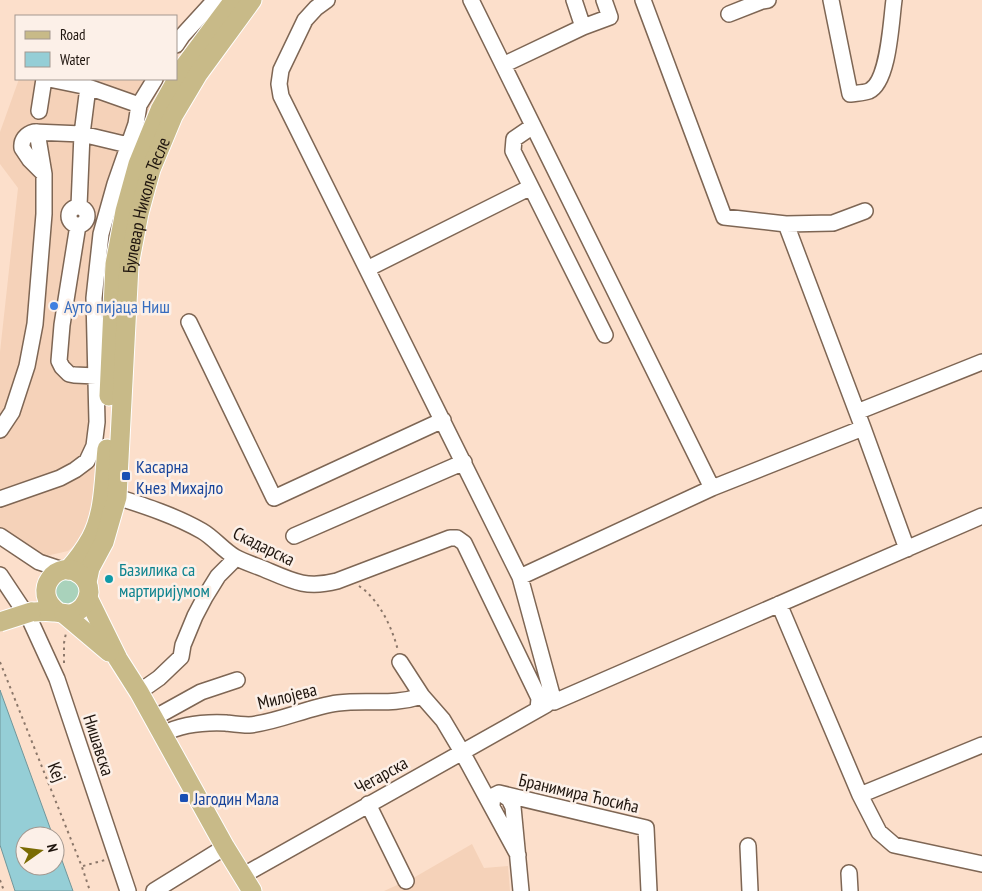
<svg xmlns="http://www.w3.org/2000/svg" width="982" height="891" font-family="'PT Sans Narrow',sans-serif">
<rect width="100%" height="100%" fill="#fcdfcb"/>
<!-- built -->
<path fill="#f5d2b9" d="M 19,79 L 166,79 L 151,106 L 129,159 L 116,207 L 106,260 L 98,441 L 91,514 L 80,540 L 77,543 L 68,551 L 46,556 L 34,552 L 0,527 L 0,352 L 18,188 L 0,164 L 0,132 Z
M 472,844 L 484,868 L 508,866 L 510,891 L 384,891 L 415,877 Z"/>
<!-- grass -->
<path fill="#a9d2bb" d="M54 592a13 13 0 1 1 26 0a13 13 0 1 1-26 0Z"/>
<!-- water -->
<path fill="#95ced6" stroke="#71969a" d="M 0,690 L 53,836 L 25,836 L 25,866 L 55,866 L 55,841 L 73,891 L 15,891 L 0,845 Z"/>
<g fill="none" stroke-linecap="round" stroke-linejoin="round">
<defs>
<path id="minor" d="M 327,0 L 316,8 L 305,20 L 281,70 L 279,84 L 281,96 L 520,577
M 471,0 L 712,488 L 520,577 L 554,702 L 982,516
M 643,0 L 724,217 L 786,224 L 833,223 L 865,211
M 831,0 L 850,94 C 856,93 864,93 869,91 C 889,82 891,21 894,0
M 729,14 L 762,1 L 768,0
M 583,27 L 610,17 L 604,0
M 176,45 L 182,36 L 215,0
M 503,65 L 583,27 L 574,0
M 49,79 L 88,87 L 139,105
M 39,111 L 44,79
M 533,126 L 514,139 L 513,151 L 605,335
M 44,174 L 30,160 L 22,148 C 21,140 26,134 34,132 L 82,134 L 128,145
M 79,206 L 82,134 L 88,87
M69 216a9 9 0 1 1 18 0a9 9 0 1 1-18 0Z
M 786,224 L 863,428 L 907,549
M 78,225 L 62,325 L 59,361 L 62,367 L 69,374 L 74,375 L 96,376
M 367,269 L 531,187
M 189,322 L 274,498 L 443,420
M 857,412 L 982,362
M 0,430 L 12,412 L 27,366 L 35,324 L 44,214 L 44,174 L 37,132
M 712,488 L 863,428
M 117,497 C 145,506 176,516 202,531 C 214,538 223,550 235,557 C 244,562 254,565 264,569 C 292,581 306,589 337,581 L 450,538 L 457,538 L 464,543 L 538,696 L 539,699 L 538,709
M 0,499 L 60,478 L 75,470 L 87,461 L 94,446 L 97,422 L 94,298 L 101,234 L 115,184 L 136,124 L 139,105 L 155,79
M 0,536 L 39,562 L 63,570
M 294,536 L 464,462
M 0,575 L 30,620 L 57,679 L 128,891
M 779,604 L 860,795 L 879,832 L 894,845 L 982,864
M 400,662 L 422,696 L 443,720 L 462,752 L 518,855
M 139,692 L 159,678 L 181,657 L 183,645 L 195,616 L 205,597 L 218,576 L 236,558
M 154,718 L 201,692 L 237,680
M 163,734 C 182,724 204,722 226,723 C 234,724 241,725 249,725 C 279,722 308,707 338,703 C 369,699 391,706 422,696
M 503,795 L 509,799 L 513,807 L 521,891
M 860,795 L 982,745
M 368,804 L 406,881
M 492,805 L 493,796 L 499,793 L 646,828 L 649,891
M 748,846 L 750,891
M 849,873 L 850,891
M 242,876 L 546,705
M 154,891 L 225,847"/>
<g id="major">
<path d="M 109,396 L 115,264 L 125,211 L 138,164 L 160,110 L 184,67 L 234,0"/>
<path d="M 68,570 C 77,560 85,549 91,538 C 105,512 104,477 107,449"/>
<path id="s1" d="M 87,582 L 90,568 L 104,542 L 117,497 L 129,265 L 139,213 L 151,169 L 173,116 L 198,74 L 252,0"/>
<path d="M 88,598 L 118,659 L 139,692 L 225,847 L 252,891"/>
<path d="M 31,612 C 38,612 46,611 54,612 C 59,612 64,614 69,614 C 80,613 88,603 89,592 C 89,586 86,579 81,575 C 58,556 29,592 58,612"/>
<path d="M 64,614 L 109,652"/>
</g>
</defs>
<!-- minor casing -->
<use href="#minor" stroke="#7e6654" stroke-width="18"/>
<!-- major casing -->
<use href="#major" stroke="#fff" stroke-width="21"/>
<!-- path -->
<path stroke="#8b776a" stroke-width="2" stroke-dasharray="2.5 4" stroke-linecap="butt" d="M 359,586 C 379,599 393,629 398,651
M 0,662 L 82,867 L 90,891
M 64,663 L 64,643 L 66,633
M 83,866 L 105,860
M 0,880 L 4,891"/>
<!-- minor -->
<use href="#minor" stroke="#fff" stroke-width="15"/>
<!-- major -->
<use href="#major" stroke="#c8ba88" stroke-width="19"/>
<defs>
<path id="major-bridge" d="M 0,622 L 31,612"/>
</defs>
<!-- major-bridge casing -->
<use href="#major-bridge" stroke="#fff" stroke-width="21" stroke-linecap="butt"/>
<!-- major-bridge -->
<use href="#major-bridge" stroke="#c8ba88" stroke-width="19"/>
</g>
<!-- markers -->
<circle fill="#3f7fe0" stroke="#fcf0e8" stroke-width="2" cx="54" cy="306" r="5"/>
<g fill="#1a4fb4" stroke="#fcf0e8" stroke-width="2">
<rect x="121" y="471" width="10" height="10" rx="2.5"/>
<rect x="179" y="793" width="10" height="10" rx="2.5"/>
</g>
<circle fill="#0f9aa8" stroke="#fcf0e8" stroke-width="2" cx="109" cy="579" r="5"/>
<g text-anchor="middle" dominant-baseline="central" stroke-width="5" stroke-linejoin="round" paint-order="stroke">
<!-- street labels -->
<g font-size="18" fill="#1e140d" stroke="#fcf0e8">
<text stroke="none"><textPath href="#s1" startOffset="385">Булевар Николе Тесле</textPath></text>
<text transform="translate(264 546) rotate(26)">Скадарска</text>
<text transform="translate(287 696) rotate(-14)">Милојева</text>
<text transform="translate(99 745) rotate(72)">Нишавска</text>
<text transform="translate(57 772) rotate(68)">Кеј</text>
<text transform="translate(381 775) rotate(-29)">Чегарска</text>
<text transform="translate(579 793) rotate(13)">Бранимира Ћосића</text>
</g>
<!-- shop labels -->
<g font-size="18" fill="#366cbe" stroke="#fcf0e8" text-anchor="start">
<text x="64" y="306">Ауто пијаца Ниш</text>
</g>
<!-- transit labels -->
<g font-size="18" fill="#164399" stroke="#fcf0e8" text-anchor="start">
<text x="136" y="466">Касарна<tspan x="136" dy="21">Кнез Михајло</tspan></text>
<text x="194" y="798">Јагодин Мала</text>
</g>
<!-- culture labels -->
<g font-size="18" fill="#0d838f" stroke="#fcf0e8" text-anchor="start">
<text x="119" y="569">Базилика са<tspan x="119" dy="21">мартиријумом</tspan></text>
</g>
</g>
<!-- legend -->
<rect x="15" y="15" width="162" height="65" fill="#fcf0e8" stroke="#a39890"/>
<rect x="25" y="31" width="25" height="8" fill="#c8ba88" stroke="#a39890"/>
<text x="60" y="40" font-size="15" fill="#1e140d">Road</text>
<rect x="25" y="52" width="25" height="15" fill="#95ced6" stroke="#a39890"/>
<text x="60" y="65" font-size="15" fill="#1e140d">Water</text>
<!-- north arrow -->
<g transform="translate(40 851) rotate(76)"><circle r="24" fill="#fcf0e8" stroke="#a39890"/>
<path d="M0-4L9 19L0 12L-9 19Z" fill="#7a6b03"/>
<text y="-8" font-size="14" font-weight="bold" text-anchor="middle" fill="#1e140d">N</text>
</g>
</svg>
